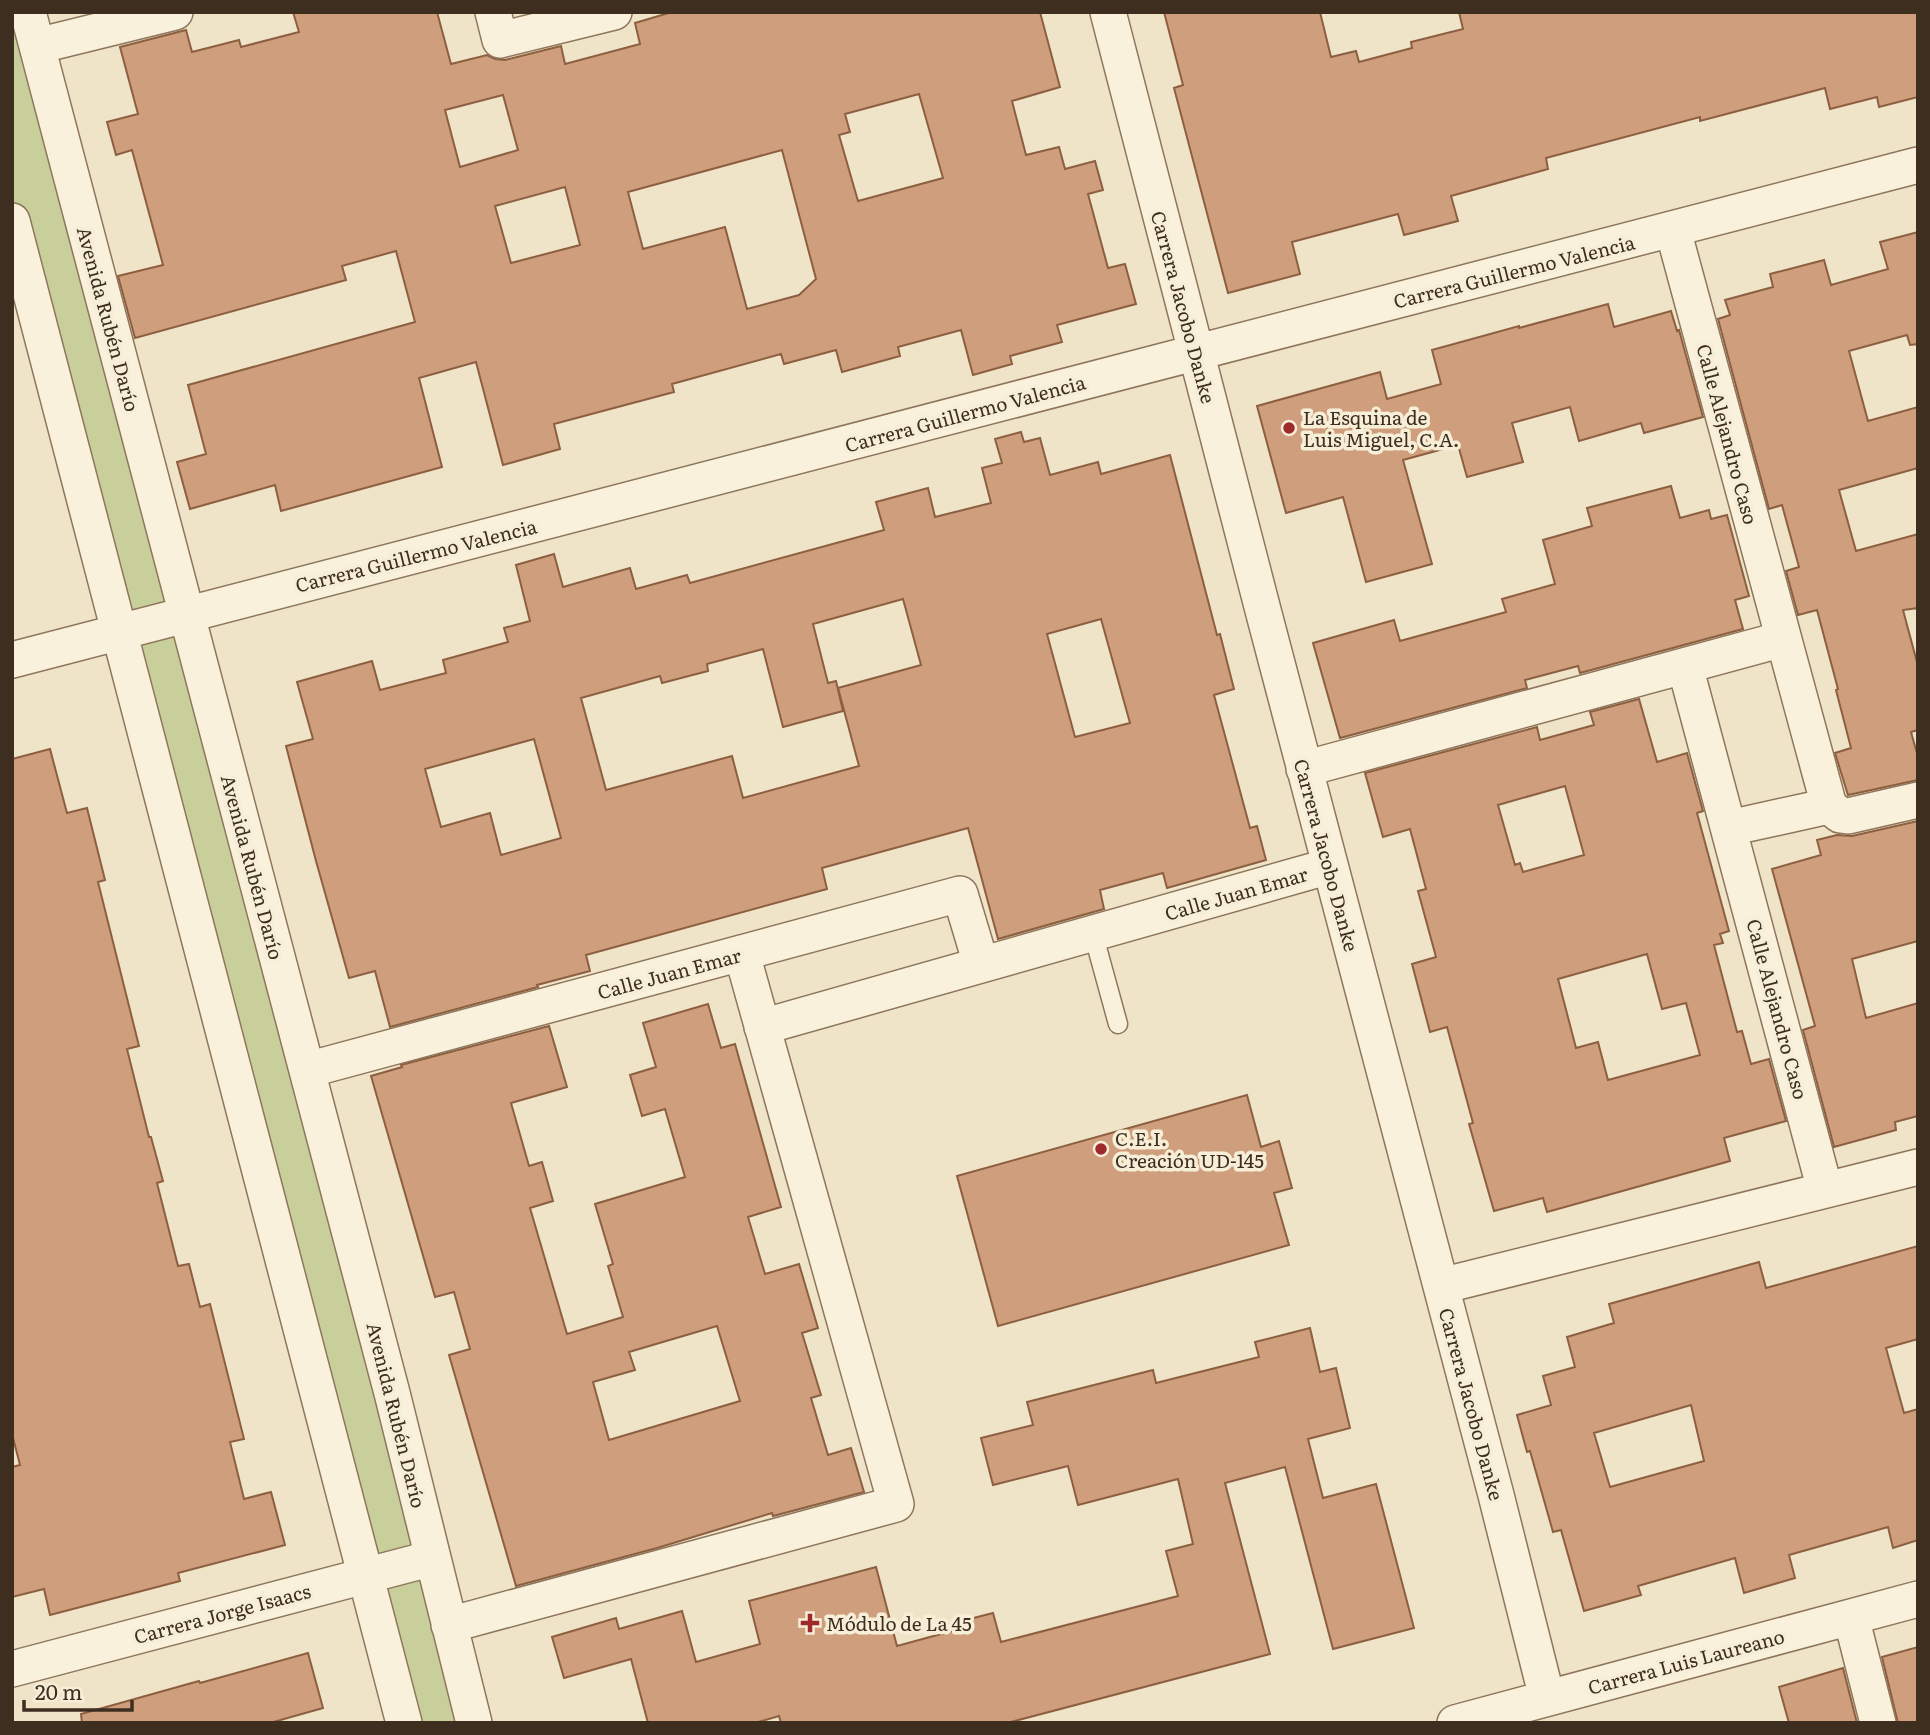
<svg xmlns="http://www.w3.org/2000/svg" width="1930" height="1735" font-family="Literata,serif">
<rect width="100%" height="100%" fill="#f0e4c8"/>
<!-- green -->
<path fill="#c9cf9b" d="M 12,12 L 474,1723 L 404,1723 L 12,221 Z"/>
<!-- building -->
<path fill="#cf9f7d" stroke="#8d5f41" stroke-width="2" fill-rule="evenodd" d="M 293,12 L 437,12 L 451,64 L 487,55 L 495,59 L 505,60 L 561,46 L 565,64 L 640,44 L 635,23 L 672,12 L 1040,12 L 1060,87 L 1012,101 L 1026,155 L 1059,147 L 1065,169 L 1095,161 L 1103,190 L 1088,194 L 1108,268 L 1125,264 L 1136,304 L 1057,325 L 1062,342 L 1010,356 L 1012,364 L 973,375 L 961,330 L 898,347 L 900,356 L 842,372 L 836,350 L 784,364 L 781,354 L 672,384 L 674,392 L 554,424 L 560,449 L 503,465 L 476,362 L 419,378 L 442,467 L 281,511 L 275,485 L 190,509 L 177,462 L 206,454 L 188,385 L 415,322 L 396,251 L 342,266 L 346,280 L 135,338 L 118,276 L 163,265 L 132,150 L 116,155 L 107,122 L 138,114 L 120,47 L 186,30 L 192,52 L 239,40 L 241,47 L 299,32 ZM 919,94 L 943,178 L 858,201 L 839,135 L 850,132 L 845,114 ZM 503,95 L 518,150 L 460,167 L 445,110 ZM 782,150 L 816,279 L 799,295 L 747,309 L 725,227 L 643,249 L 628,192 ZM 565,187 L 580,245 L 511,263 L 495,206 Z
M 1164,12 L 1320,12 L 1331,57 L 1356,51 L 1359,62 L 1412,48 L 1411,42 L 1463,29 L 1459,12 L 1918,12 L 1918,97 L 1879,107 L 1877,97 L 1830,109 L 1825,88 L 1700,121 L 1700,117 L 1546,158 L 1548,169 L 1451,196 L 1458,221 L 1404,235 L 1398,214 L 1292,242 L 1300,274 L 1228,293 L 1174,88 L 1183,85 Z
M 1918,232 L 1918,344 L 1910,345 L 1907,335 L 1849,351 L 1868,421 L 1918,407 L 1918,468 L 1839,490 L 1856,551 L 1918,534 L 1918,608 L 1903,610 L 1918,666 L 1918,730 L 1911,732 L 1918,757 L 1918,780 L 1848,795 L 1835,753 L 1851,748 L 1836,690 L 1838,689 L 1817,610 L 1798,615 L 1786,571 L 1799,567 L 1782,505 L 1769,509 L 1718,319 L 1730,315 L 1725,300 L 1773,287 L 1770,274 L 1824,260 L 1831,285 L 1888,269 L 1880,242 Z
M 1608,304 L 1614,327 L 1671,311 L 1677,331 L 1679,330 L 1703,417 L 1644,433 L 1641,423 L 1579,441 L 1570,407 L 1512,423 L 1523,462 L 1467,477 L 1458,445 L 1403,460 L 1432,564 L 1366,582 L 1343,497 L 1286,513 L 1257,406 L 1380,372 L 1387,399 L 1441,384 L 1432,350 L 1519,326 L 1519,328 Z
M 1021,432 L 1024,442 L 1040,438 L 1050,475 L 1098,462 L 1101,474 L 1170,455 L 1217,635 L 1220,634 L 1234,689 L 1214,695 L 1250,828 L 1257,826 L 1266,860 L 1167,888 L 1163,873 L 1100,890 L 1104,909 L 998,939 L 968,828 L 822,868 L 827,889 L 586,955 L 590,971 L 537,985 L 538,987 L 390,1027 L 375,971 L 349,978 L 316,861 L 286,746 L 313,739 L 297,682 L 372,661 L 380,690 L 446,673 L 443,660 L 508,642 L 504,628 L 530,621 L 516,565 L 554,554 L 563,587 L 630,568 L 636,589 L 687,575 L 690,583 L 884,530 L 876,502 L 928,488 L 935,517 L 991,503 L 982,468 L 1002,463 L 995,439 ZM 903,599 L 921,665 L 838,688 L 859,766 L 743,798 L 732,756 L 606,790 L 581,698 L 660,676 L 662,683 L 708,671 L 707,664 L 763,649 L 783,727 L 843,711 L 836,681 L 828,683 L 813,624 ZM 1101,619 L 1130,723 L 1075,737 L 1047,634 ZM 534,739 L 561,838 L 501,855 L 490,813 L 441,827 L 425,769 Z
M 1671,486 L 1680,518 L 1709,510 L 1711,519 L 1727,515 L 1749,596 L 1735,600 L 1743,629 L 1580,673 L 1578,666 L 1525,680 L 1527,688 L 1340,738 L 1313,643 L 1394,620 L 1400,641 L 1506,612 L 1502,599 L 1555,584 L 1543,540 L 1592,526 L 1587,508 Z
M 1639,699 L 1657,762 L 1687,753 L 1703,811 L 1697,813 L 1729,931 L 1720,934 L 1723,943 L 1714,945 L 1737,1032 L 1742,1031 L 1751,1064 L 1769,1059 L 1786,1121 L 1724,1138 L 1730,1161 L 1547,1212 L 1543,1198 L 1494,1211 L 1469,1124 L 1473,1123 L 1447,1027 L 1430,1032 L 1412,964 L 1436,957 L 1418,891 L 1426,889 L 1410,829 L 1383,837 L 1365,773 L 1537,727 L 1540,740 L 1594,725 L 1590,712 ZM 1565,786 L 1584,855 L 1523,872 L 1520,863 L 1515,865 L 1498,805 ZM 1647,954 L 1662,1009 L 1686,1003 L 1700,1055 L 1608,1080 L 1598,1042 L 1576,1048 L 1558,979 Z
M 50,749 L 67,813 L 87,808 L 105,880 L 98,882 L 139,1046 L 127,1049 L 149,1137 L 151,1137 L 163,1181 L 157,1183 L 178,1266 L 189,1264 L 200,1307 L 210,1304 L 244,1439 L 230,1442 L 244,1499 L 271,1492 L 285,1545 L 178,1573 L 180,1581 L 50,1615 L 44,1589 L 12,1597 L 12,1467 L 20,1465 L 12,1434 L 12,759 Z
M 1918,821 L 1918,941 L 1852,959 L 1866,1018 L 1918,1003 L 1918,1116 L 1895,1122 L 1896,1130 L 1834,1147 L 1803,1030 L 1815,1026 L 1772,869 L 1821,855 L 1817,840 L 1837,835 L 1852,836 Z
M 708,1004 L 721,1048 L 735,1044 L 781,1207 L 748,1217 L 765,1274 L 799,1264 L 818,1328 L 802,1333 L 821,1395 L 811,1398 L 828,1455 L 851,1448 L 864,1492 L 773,1516 L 772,1513 L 657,1548 L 516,1586 L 449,1355 L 470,1349 L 454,1292 L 435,1297 L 371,1076 L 402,1067 L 401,1065 L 549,1026 L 567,1087 L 511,1103 L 529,1166 L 542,1162 L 553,1201 L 530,1208 L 567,1334 L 623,1317 L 608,1266 L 613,1264 L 595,1204 L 685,1177 L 665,1109 L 642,1116 L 630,1075 L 656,1067 L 643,1023 ZM 717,1326 L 740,1401 L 609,1440 L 593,1382 L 635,1370 L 629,1352 Z
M 1247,1095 L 1261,1147 L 1279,1141 L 1292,1188 L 1274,1193 L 1289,1245 L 998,1326 L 957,1176 Z
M 1918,1246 L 1918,1339 L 1886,1348 L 1904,1413 L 1918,1409 L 1918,1540 L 1893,1548 L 1888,1527 L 1789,1555 L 1795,1578 L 1744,1593 L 1735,1558 L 1638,1586 L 1641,1595 L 1584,1611 L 1561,1530 L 1553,1532 L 1530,1451 L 1527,1452 L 1517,1415 L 1551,1405 L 1543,1376 L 1575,1367 L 1567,1337 L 1614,1323 L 1609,1304 L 1759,1262 L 1766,1288 ZM 1691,1405 L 1704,1461 L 1610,1487 L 1594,1433 Z
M 1310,1328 L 1320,1372 L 1336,1368 L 1350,1428 L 1308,1439 L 1323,1498 L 1376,1484 L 1414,1628 L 1333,1649 L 1285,1467 L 1225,1483 L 1270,1654 L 1007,1723 L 781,1723 L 779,1716 L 755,1723 L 648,1723 L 631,1659 L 564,1678 L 552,1637 L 616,1618 L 619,1629 L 682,1611 L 696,1662 L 760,1644 L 749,1601 L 876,1567 L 897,1646 L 952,1631 L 950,1624 L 993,1613 L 1001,1642 L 1178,1596 L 1166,1551 L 1193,1544 L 1178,1479 L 1078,1505 L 1068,1466 L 993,1485 L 981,1438 L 1033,1425 L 1027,1402 L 1153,1370 L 1156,1383 L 1259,1357 L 1255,1342 Z
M 1918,1647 L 1918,1723 L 1898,1723 L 1882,1657 Z
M 308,1653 L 323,1708 L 270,1723 L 82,1723 L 81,1714 L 199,1681 L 200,1683 Z
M 1843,1668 L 1857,1723 L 1789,1723 L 1779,1687 Z"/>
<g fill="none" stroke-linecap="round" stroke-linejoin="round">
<defs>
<path id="service" d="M 1093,933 L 1118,1024"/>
<path id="minor" d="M 28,12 L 392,1393 L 474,1723
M 493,12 L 500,40 L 614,12
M 1108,12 L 1264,614 L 1496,1495 L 1547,1698
M 37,46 L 175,12
M 12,221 L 404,1723
M 1673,230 L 1829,806
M 12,660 L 1918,165
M 1685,666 L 1825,1190
M 1304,769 L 1783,639
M 1829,806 L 1840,815 L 1848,816 L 1918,800
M 1729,828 L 1829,806
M 762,1027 L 1330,866
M 307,1070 L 960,894 L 981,964
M 1441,1286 L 1918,1167
M 1851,1617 L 1878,1723
M 449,1625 L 896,1504 L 742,954
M 12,1669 L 433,1558
M 1455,1723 L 1918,1599"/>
</defs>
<!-- service casing -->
<use href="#service" stroke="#8d765c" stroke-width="21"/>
<!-- minor casing -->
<use href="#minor" stroke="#8d765c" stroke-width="38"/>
<!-- service -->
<use href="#service" stroke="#faf1dc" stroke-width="18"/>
<!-- minor -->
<use href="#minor" stroke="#faf1dc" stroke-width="35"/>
</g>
<!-- markers -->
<g fill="#9e2a2b" stroke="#f7eed8" stroke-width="2.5">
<circle cx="1289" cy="428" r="7"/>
<circle cx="1101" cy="1149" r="7"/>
<path d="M806.5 1612.5h7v7h7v7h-7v7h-7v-7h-7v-7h7z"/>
</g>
<g text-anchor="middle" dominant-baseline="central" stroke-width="7" stroke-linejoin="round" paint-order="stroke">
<!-- street labels -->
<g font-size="19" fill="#3d2e20" stroke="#f7eed8">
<text transform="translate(1514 271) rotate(-14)">Carrera Guillermo Valencia</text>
<text transform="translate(1184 307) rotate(75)">Carrera Jacobo Danke</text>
<text transform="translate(109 319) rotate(75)">Avenida Rubén Darío</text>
<text transform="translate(965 413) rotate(-15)">Carrera Guillermo Valencia</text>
<text transform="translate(1728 434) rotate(75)">Calle Alejandro Caso</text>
<text transform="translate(416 555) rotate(-14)">Carrera Guillermo Valencia</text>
<text transform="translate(1327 855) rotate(75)">Carrera Jacobo Danke</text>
<text transform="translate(253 867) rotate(75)">Avenida Rubén Darío</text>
<text transform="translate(1236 893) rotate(-16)">Calle Juan Emar</text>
<text transform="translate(669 973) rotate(-15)">Calle Juan Emar</text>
<text transform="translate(1778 1009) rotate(75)">Calle Alejandro Caso</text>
<text transform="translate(1472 1404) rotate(75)">Carrera Jacobo Danke</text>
<text transform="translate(397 1415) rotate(76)">Avenida Rubén Darío</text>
<text transform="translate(222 1613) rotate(-15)">Carrera Jorge Isaacs</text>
<text transform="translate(1686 1661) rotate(-15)">Carrera Luis Laureano</text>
</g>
<!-- poi labels -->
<g font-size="19" fill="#3d2e20" stroke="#f7eed8" text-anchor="start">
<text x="1303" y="417">La Esquina de<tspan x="1303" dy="22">Luis Miguel, C.A.</tspan></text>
<text x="1115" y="1138">C.E.I.<tspan x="1115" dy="22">Creación UD-145</tspan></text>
<text x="826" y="1623">Módulo de La 45</text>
</g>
</g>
<!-- border -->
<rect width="1930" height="1735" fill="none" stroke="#3d2e20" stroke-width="28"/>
<!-- scale -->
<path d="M24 1700v10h108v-10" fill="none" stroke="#3d2e20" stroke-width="3.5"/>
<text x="35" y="1700" font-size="21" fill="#3d2e20" stroke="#f7eed8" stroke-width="5" paint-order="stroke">20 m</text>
</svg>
